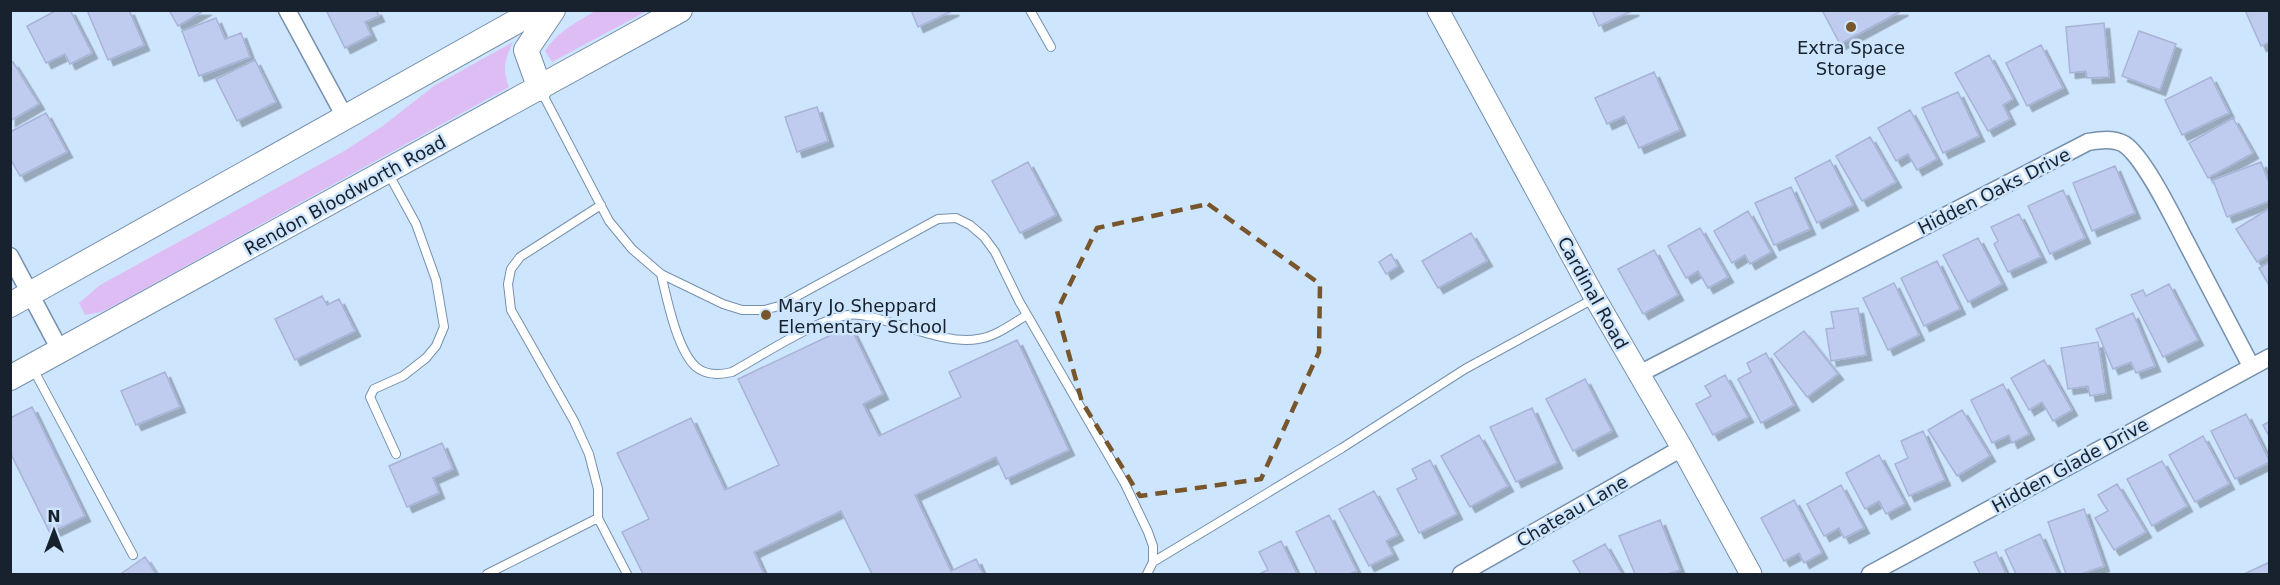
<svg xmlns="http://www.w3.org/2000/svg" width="2280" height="585" font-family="'DejaVu Sans',sans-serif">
<defs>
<filter id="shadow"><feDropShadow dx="5.5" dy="5.5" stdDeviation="0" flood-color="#0004"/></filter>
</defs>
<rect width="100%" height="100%" fill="#cee5fe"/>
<!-- green -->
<path fill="#debdf5" d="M 597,10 L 647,11 L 552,62 L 545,51 C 558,31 577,22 597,10 Z
M 513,42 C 505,59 502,69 509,87 L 119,303 L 101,312 L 85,315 L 79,303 L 100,285 L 346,150 L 384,125 L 434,86 Z"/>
<!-- building -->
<path fill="#bfcbef" stroke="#a8b3d7" stroke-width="1.5" filter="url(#shadow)" d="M 57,10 L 70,10 L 92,53 L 70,64 L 65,54 L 46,63 L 27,26 Z
M 87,10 L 129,10 L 144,45 L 108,60 Z
M 169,10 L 205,10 L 178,26 Z
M 326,10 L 376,10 L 379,16 L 365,22 L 371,35 L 345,48 Z
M 911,10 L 954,10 L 918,27 Z
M 1592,10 L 1634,10 L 1599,26 Z
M 1822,10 L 1903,10 L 1840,44 Z
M 2245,10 L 2270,10 L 2270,42 L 2261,46 Z
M 216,18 L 225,39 L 241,33 L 250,57 L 199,76 L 182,31 Z
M 2104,23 L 2109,77 L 2087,78 L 2086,71 L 2070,73 L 2066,27 Z
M 2139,31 L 2176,44 L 2160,90 L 2122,76 Z
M 2041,45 L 2063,88 L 2027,106 L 2006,63 Z
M 1989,55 L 2013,99 L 2003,105 L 2010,119 L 1988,131 L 1955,73 Z
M 255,60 L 276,102 L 237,121 L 216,79 Z
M 13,62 L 39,104 L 10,121 L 10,63 Z
M 1654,72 L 1680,130 L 1639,148 L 1624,116 L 1607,124 L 1595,98 Z
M 2211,77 L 2229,113 L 2182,135 L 2165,100 Z
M 1958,92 L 1979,136 L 1943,153 L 1922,108 Z
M 817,107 L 828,141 L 797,152 L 785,117 Z
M 1910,110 L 1937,159 L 1917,170 L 1908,154 L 1896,161 L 1878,128 Z
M 46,113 L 67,152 L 20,176 L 10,158 L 10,132 Z
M 2233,118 L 2253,153 L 2208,178 L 2189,143 Z
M 1870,137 L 1896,182 L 1862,201 L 1836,156 Z
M 1830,160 L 1853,205 L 1817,223 L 1795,178 Z
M 1028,162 L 1056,215 L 1020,233 L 992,181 Z
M 2261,162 L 2270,185 L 2270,201 L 2227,217 L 2213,180 Z
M 2115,166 L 2135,213 L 2092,231 L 2073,183 Z
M 1791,187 L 1810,229 L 1774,245 L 1755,203 Z
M 2063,190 L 2085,238 L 2050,254 L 2028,206 Z
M 2270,208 L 2270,254 L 2257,262 L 2236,229 Z
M 1748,211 L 1771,252 L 1750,264 L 1745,255 L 1732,263 L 1714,231 Z
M 2019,214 L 2041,257 L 2008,272 L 1994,244 L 1998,241 L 1991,227 Z
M 1700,228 L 1728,277 L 1708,288 L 1698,271 L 1686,278 L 1668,246 Z
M 1471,233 L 1487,261 L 1438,288 L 1422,261 Z
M 1978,238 L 2002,284 L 1968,302 L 1943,255 Z
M 1654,250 L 1678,295 L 1643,314 L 1618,269 Z
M 1391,254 L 1398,266 L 1386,274 L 1379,262 Z
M 1937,261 L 1960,309 L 1924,326 L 1901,278 Z
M 2270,262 L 2270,287 L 2259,268 Z
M 1894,283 L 1919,335 L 1888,350 L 1863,298 Z
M 2169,284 L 2198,340 L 2163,357 L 2131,295 L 2143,290 L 2146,296 Z
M 322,296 L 327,305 L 339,299 L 355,331 L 295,360 L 275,319 Z
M 1858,308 L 1866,355 L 1831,361 L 1826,329 L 1834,328 L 1831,312 Z
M 2133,313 L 2155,366 L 2136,373 L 2131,362 L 2113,369 L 2096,329 Z
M 850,326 L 883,394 L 863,404 L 879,436 L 961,397 L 949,372 L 1017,340 L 1069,450 L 1006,479 L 996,457 L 915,495 L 951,571 L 976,559 L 983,574 L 872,574 L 841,511 L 754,552 L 764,574 L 643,574 L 622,532 L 649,519 L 617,453 L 691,418 L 725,490 L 779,465 L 738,379 Z
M 1804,331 L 1838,374 L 1807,397 L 1774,354 Z
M 2098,342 L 2106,393 L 2090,396 L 2088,386 L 2068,389 L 2061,348 Z
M 1766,353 L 1794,405 L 1761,423 L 1738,379 L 1751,372 L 1747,363 Z
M 2044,360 L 2072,410 L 2053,421 L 2042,402 L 2029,410 L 2011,378 Z
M 165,372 L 180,407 L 136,425 L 121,391 Z
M 1725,375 L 1748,417 L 1713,435 L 1696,404 L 1711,396 L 1705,386 Z
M 1585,379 L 1612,431 L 1573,451 L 1546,399 Z
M 2003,384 L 2029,434 L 2012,443 L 2009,435 L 1992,443 L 1971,400 Z
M 32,407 L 85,516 L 50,533 L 10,452 L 10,418 Z
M 1532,408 L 1557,463 L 1516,482 L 1490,427 Z
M 1962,410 L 1990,456 L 1957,476 L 1928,430 Z
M 2246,414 L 2270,462 L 2235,479 L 2211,431 Z
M 2270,421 L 2270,438 L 2263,425 Z
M 1923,431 L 1945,480 L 1909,496 L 1895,464 L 1908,458 L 1901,441 Z
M 1479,435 L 1508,486 L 1470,507 L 1441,456 Z
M 2203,436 L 2229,484 L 2195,502 L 2169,455 Z
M 442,443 L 453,469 L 433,478 L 439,493 L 407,507 L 389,466 Z
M 1879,455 L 1905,504 L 1886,514 L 1879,501 L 1865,509 L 1846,473 Z
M 1430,460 L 1457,514 L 1419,533 L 1397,489 L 1417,479 L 1412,469 Z
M 2162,461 L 2187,506 L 2152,526 L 2127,479 Z
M 2117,484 L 2146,532 L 2114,550 L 2095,518 L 2108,511 L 2098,495 Z
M 1841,485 L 1864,528 L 1844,538 L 1839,528 L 1824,536 L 1807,504 Z
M 1374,491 L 1398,535 L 1386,541 L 1393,554 L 1369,566 L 1339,509 Z
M 1794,500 L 1822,553 L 1804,563 L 1799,553 L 1784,561 L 1761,518 Z
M 2084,509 L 2104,566 L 2081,574 L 2066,574 L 2048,522 Z
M 1329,515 L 1357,571 L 1349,574 L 1317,574 L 1296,532 Z
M 1660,520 L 1680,570 L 1668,574 L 1635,574 L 1619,536 Z
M 2040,534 L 2058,574 L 2016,574 L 2005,550 Z
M 1281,541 L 1297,574 L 1259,574 L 1268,570 L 1259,552 Z
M 1605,544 L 1622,574 L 1581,574 L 1573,561 Z
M 1996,552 L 2006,574 L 1978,574 L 1980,574 L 1974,562 Z
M 145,557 L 156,574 L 123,574 L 122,573 Z
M 2270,562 L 2270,574 L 2244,574 Z"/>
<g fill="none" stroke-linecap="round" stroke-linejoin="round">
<defs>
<path id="service" d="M 1030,10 L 1051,47
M 540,89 L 609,221 L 632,249 L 661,274 L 723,304 L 742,310 L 764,310 L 779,306 L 938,219 L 956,218 L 970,225 L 984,237 L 995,252 L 1019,301 L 1125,484 L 1148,532 L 1153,546 L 1153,562 L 1147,574
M 388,173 L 416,224 L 436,280 L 444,327 L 436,346 L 426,358 L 403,376 L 374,389 L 370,397 L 396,454
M 601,205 L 520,257 L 511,269 L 508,284 L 511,310 L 574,421 L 589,454 L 598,489 L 598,518 L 627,574
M 661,274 C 667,299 677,350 696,367 C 707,376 720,375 732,372 C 763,355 815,320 848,315 C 862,313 879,319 892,323 C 917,330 953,344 978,339 C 995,337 1012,324 1027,315
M 32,367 L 133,555
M 1153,562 L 1342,448 L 1465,369 L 1595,298
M 487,574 L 598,518"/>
<path id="minor" d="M 287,10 L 346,119
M 10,256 L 60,350
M 1639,374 L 2088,142 C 2100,140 2113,138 2124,144 C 2144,157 2173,217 2185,240 C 2207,282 2229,324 2251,366
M 1461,574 L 1682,448
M 1870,574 L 2270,357"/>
<path id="tertiary" d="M 1438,10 L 1595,298 L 1682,448 L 1751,574"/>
<path id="secondary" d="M 540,89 L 526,50 L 553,10
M 10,305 L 537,10
M 10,378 L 680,10"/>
</defs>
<!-- service casing -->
<use href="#service" stroke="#7690ad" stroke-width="10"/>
<!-- minor casing -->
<use href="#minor" stroke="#7690ad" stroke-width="19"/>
<!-- tertiary casing -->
<use href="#tertiary" stroke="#7690ad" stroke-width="23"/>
<!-- secondary casing -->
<use href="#secondary" stroke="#7690ad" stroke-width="26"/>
<!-- service -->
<use href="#service" stroke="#fff" stroke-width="8"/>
<!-- minor -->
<use href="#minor" stroke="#fff" stroke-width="16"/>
<!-- tertiary -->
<use href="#tertiary" stroke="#fff" stroke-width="21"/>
<!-- secondary -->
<use href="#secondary" stroke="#fff" stroke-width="24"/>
</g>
<!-- marked area -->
<path fill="none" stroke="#77562c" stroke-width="4.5" stroke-dasharray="12 8" stroke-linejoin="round" d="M 1208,204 L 1320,284 L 1319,352 L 1261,479 L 1140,496 L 1082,402 L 1057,311 L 1097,228 Z"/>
<!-- markers -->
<g fill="#77562c" stroke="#cee5fe" stroke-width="2">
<circle cx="1851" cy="27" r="6"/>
<circle cx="766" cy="315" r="6"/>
</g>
<g text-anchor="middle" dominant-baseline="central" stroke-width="5" stroke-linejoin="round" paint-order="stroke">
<!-- poi labels -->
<g font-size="18" fill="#18222e" stroke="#cee5fe">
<text x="1851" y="47">Extra Space<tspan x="1851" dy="21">Storage</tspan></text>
<text x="778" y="305" text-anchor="start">Mary Jo Sheppard<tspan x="778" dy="21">Elementary School</tspan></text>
</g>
<!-- street labels -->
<g font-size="18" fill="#18222e" stroke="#cee5fe">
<text transform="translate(1994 191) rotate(-27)">Hidden Oaks Drive</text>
<text transform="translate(345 195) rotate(-29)">Rendon Bloodworth Road</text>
<text transform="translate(1593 293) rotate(61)">Cardinal Road</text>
<text transform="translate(2070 465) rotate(-29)">Hidden Glade Drive</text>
<text transform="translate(1572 511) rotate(-30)">Chateau Lane</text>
</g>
</g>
<!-- border -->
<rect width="2280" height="585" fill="none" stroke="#18222e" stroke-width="24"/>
<!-- north arrow -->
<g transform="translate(54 531)" stroke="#cee5fe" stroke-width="4.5" paint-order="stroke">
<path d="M0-4.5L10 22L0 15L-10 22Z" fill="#18222e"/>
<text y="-9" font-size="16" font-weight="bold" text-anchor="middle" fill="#18222e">N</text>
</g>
</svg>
